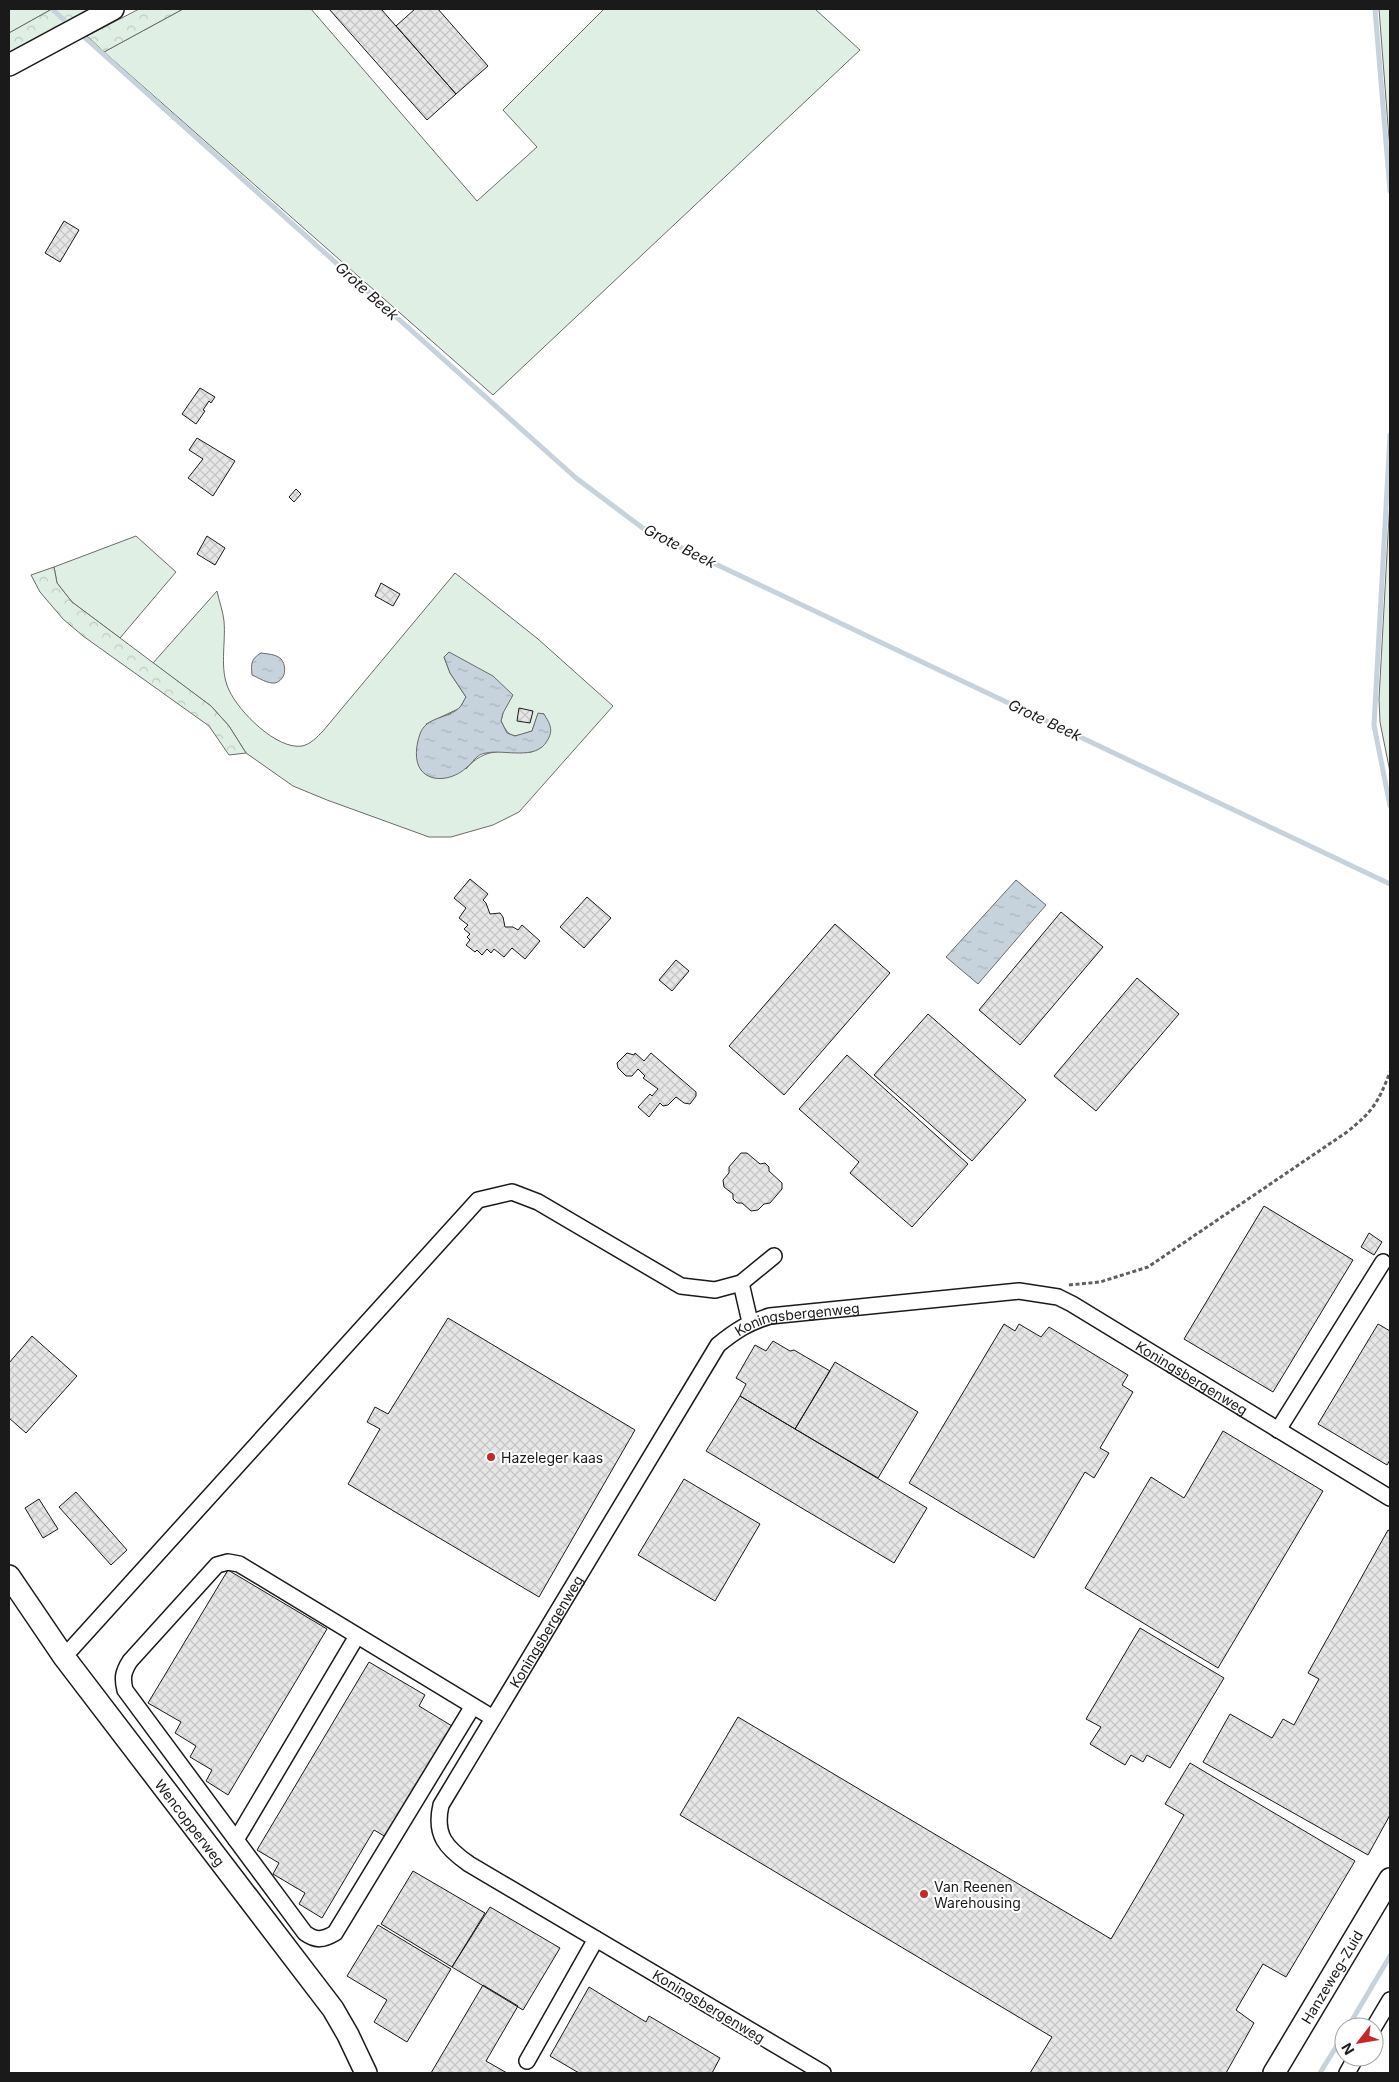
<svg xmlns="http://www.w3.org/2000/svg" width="1399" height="2082" font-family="Inter,sans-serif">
<defs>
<pattern id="forest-crowns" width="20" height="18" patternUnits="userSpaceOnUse" patternTransform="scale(1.25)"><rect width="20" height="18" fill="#e0efe3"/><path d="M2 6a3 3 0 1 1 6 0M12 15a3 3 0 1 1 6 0" fill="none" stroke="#c0ccc2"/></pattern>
<pattern id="water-ripples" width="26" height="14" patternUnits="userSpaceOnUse" patternTransform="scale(1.25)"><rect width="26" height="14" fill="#c6d2dc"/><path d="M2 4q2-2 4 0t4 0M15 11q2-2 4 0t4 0" fill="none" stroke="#aab4bc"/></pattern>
<pattern id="building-cross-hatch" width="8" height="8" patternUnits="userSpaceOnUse" patternTransform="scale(1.25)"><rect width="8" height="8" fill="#e6e6e6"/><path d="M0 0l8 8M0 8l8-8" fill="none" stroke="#c5c5c5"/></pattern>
</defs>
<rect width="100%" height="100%" fill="#fff"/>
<!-- green -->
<path fill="#e0efe3" stroke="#6a6a6a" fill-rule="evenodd" d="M 9,9 L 52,9 L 9,33 Z
M 183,9 L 311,9 L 477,201 L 537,147 L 503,110 L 604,9 L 815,9 L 860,50 L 493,395 L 104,52 Z
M 1379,9 L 1390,9 L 1390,151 Z
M 1390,499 L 1390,772 L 1380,722 L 1379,699 Z
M 136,536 L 176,572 L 120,638 L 72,602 L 57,583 L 54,567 Z
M 455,573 L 538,639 L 613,706 L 519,812 L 493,825 L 451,837 L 429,837 L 327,800 L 293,786 L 246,753 L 229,726 L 211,706 L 153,663 L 217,591 C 219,601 223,611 224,621 C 226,644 219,669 229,690 C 239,712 277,750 302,746 C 311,744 317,737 323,731 ZM 449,652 L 503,713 L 501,721 C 510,740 514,737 532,731 L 538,714 L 544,714 L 532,752 C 505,752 485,746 466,769 L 426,724 L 460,708 L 466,697 L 450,673 L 444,657 Z"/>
<!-- forest -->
<path fill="url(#forest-crowns)" stroke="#6a6a6a" d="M 52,9 L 100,9 L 9,58 L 9,33 Z
M 139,9 L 183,9 L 104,52 L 87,36 Z
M 54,567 L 57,583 L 72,602 L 211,706 L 229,726 L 246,753 L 229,755 L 209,726 L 83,636 L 63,619 L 40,592 L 31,575 Z"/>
<!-- water -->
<path fill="url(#water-ripples)" stroke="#6a6a6a" d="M 449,652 L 493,676 L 513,695 L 503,713 L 501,721 L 507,733 L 515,736 L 532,731 L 538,713 L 544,714 C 550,724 554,730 547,741 C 536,761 504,749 486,753 C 476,754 473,763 466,768 C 454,779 432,784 421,770 C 414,761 416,745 420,734 C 426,716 449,719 460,707 C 462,705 464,700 466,697 L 450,673 L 444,657 Z
M 261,653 C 267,654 276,654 281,659 C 287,666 286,680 275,683 C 268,684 259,678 252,675 C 251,663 251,659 261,653 Z
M 1016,880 L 1046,905 L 978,984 L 946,957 Z"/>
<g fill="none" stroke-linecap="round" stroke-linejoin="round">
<!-- stream -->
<path stroke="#c6d2dc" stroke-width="5" d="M 52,9 L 63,19
M 1375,9 L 1390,191
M 83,36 L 576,478 L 648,532 L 1390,884
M 1390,435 L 1374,725 L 1390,806
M 1348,2027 L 1390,1956
M 1320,2073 L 1344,2034"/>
</g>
<!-- building -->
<path fill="url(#building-cross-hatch)" stroke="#1a1a1a" d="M 329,9 L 381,9 L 456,94 L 427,120 Z
M 415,9 L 438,9 L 488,66 L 456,94 L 396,26 Z
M 64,221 L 79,230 L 60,262 L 45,253 Z
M 200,388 L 215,397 L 211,403 L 209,401 L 203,410 L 205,411 L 196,424 L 182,414 Z
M 197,438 L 235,461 L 213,496 L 188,478 L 203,459 L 189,450 Z
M 296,489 L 301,494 L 294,502 L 289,497 Z
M 207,536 L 225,548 L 215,565 L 197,554 Z
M 381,583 L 400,594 L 393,606 L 375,596 Z
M 519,708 L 533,711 L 530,723 L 517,721 Z
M 470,879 L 488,894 L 483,900 L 486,903 L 490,914 L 500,913 L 503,917 L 505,927 L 513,927 L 518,930 L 522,925 L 540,941 L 525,959 L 512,948 L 504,957 L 494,949 L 491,953 L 487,949 L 482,955 L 477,950 L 475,952 L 466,945 L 470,940 L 467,937 L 470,934 L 464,929 L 468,925 L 459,918 L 466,908 L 454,898 Z
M 587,897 L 611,918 L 584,948 L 560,927 Z
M 1061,912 L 1103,947 L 1020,1045 L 979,1010 Z
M 835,924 L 890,973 L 784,1095 L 729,1046 Z
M 676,960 L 689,971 L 672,991 L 659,980 Z
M 1137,978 L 1179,1014 L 1096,1111 L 1054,1076 Z
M 928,1014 L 1026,1100 L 972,1161 L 874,1075 Z
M 627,1053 L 634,1055 L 635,1053 L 644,1061 L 651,1053 L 696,1092 L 696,1096 L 690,1104 L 684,1103 L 676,1097 L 668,1105 L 663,1106 L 660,1103 L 649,1117 L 638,1107 L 650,1094 L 652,1096 L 658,1089 L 643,1078 L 645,1076 L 638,1069 L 632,1076 L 626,1076 L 618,1068 L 617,1063 Z
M 847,1055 L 968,1164 L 912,1227 L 850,1173 L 859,1162 L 799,1109 Z
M 741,1153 L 747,1153 L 760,1164 L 765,1163 L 769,1167 L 769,1171 L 782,1183 L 782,1189 L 770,1203 L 764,1204 L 758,1210 L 751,1211 L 742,1203 L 737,1203 L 733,1199 L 733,1194 L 724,1187 L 723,1180 L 729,1173 L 729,1167 Z
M 1264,1206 L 1353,1260 L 1273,1392 L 1184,1339 Z
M 1369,1233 L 1382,1242 L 1374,1255 L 1361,1247 Z
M 448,1318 L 635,1430 L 539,1597 L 348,1484 L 380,1429 L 367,1422 L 375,1407 L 388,1414 Z
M 1004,1324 L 1015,1331 L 1019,1324 L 1041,1337 L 1049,1327 L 1128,1375 L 1122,1385 L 1133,1392 L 1100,1448 L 1109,1453 L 1094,1478 L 1085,1472 L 1034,1558 L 909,1483 Z
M 1378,1324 L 1390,1331 L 1390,1460 L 1387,1465 L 1318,1424 Z
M 32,1336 L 77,1376 L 26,1433 L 9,1418 L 9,1363 Z
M 773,1341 L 790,1351 L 794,1350 L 830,1371 L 795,1429 L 740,1396 L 746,1384 L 736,1378 L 755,1345 L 766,1351 Z
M 835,1362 L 918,1412 L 878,1478 L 795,1429 Z
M 740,1396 L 927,1508 L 894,1563 L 706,1451 Z
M 1223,1431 L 1323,1491 L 1218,1668 L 1085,1588 L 1151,1477 L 1184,1498 Z
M 684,1479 L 760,1524 L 715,1601 L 638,1555 Z
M 76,1492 L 127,1550 L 111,1565 L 59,1507 Z
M 39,1499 L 58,1529 L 43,1538 L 25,1508 Z
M 1388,1530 L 1390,1531 L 1390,1815 L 1368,1855 L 1203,1762 L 1230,1714 L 1272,1738 L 1283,1719 L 1294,1725 L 1319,1679 L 1308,1673 Z
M 228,1570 L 327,1629 L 228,1795 L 206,1781 L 212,1770 L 190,1757 L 196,1746 L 175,1733 L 181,1722 L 148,1703 Z
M 1140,1628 L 1224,1678 L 1170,1768 L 1147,1755 L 1143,1762 L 1131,1755 L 1125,1765 L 1090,1744 L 1101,1727 L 1086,1719 Z
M 369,1662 L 425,1695 L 419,1706 L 452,1726 L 386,1837 L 374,1830 L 322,1918 L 299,1904 L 305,1893 L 273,1874 L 279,1863 L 257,1850 Z
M 738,1717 L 1111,1939 L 1184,1815 L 1165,1804 L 1190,1763 L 1355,1861 L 1286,1977 L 1263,1964 L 1236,2010 L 1254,2023 L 1226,2073 L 1030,2073 L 1052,2037 L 680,1815 Z
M 413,1871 L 485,1913 L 452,1967 L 381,1924 Z
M 490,1907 L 560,1948 L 523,2010 L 452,1967 Z
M 378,1925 L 451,1969 L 407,2042 L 374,2022 L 387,2000 L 347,1976 Z
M 483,1985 L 518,2006 L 486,2061 L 507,2073 L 431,2073 Z
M 589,1987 L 646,2022 L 649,2016 L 720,2058 L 712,2073 L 579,2073 L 550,2056 Z"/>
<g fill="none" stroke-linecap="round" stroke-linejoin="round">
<defs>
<g id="street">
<path d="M 741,1283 L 750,1322"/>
<path d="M 1278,1430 L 1383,1262"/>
<path d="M 64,1657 L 478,1200 L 512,1192 L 538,1202 L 681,1286 L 715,1290 L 741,1283 L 774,1256"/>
<path d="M 473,1706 L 335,1933 C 323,1940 316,1941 305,1933 L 125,1690 C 122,1678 123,1672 130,1661 L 217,1565 L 228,1562 L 239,1564 L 493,1718"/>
<path d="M 236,1840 L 357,1636"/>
<path d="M 1374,2027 L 1390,2000"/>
<path d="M 527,2061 L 596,1939"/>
<path id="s1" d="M 823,2073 L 469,1864 C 446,1848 434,1835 441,1805 L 718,1345 C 735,1331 749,1322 770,1316 L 1019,1291 L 1058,1297 L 1072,1304 L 1390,1498"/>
<path d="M 1347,2073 L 1356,2057"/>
</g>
<g id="secondary">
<path d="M 9,65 L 113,9"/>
<path id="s2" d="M 9,1576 L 64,1657 L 333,2009 L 348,2035 L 366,2073"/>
<path id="s3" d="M 1274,2073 L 1390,1879"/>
</g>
</defs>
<!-- street casing -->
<use href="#street" stroke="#1a1a1a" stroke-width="18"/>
<!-- secondary casing -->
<use href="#secondary" stroke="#1a1a1a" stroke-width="24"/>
<!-- path -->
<path stroke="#5f5f5f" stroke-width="3" stroke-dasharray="4 2.5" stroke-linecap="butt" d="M 1069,1285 L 1100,1282 L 1148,1267 L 1347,1132 C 1373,1111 1378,1103 1390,1072"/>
<!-- street -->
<use href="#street" stroke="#fff" stroke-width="15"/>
<!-- secondary -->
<use href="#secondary" stroke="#fff" stroke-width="21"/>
</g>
<!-- markers -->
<g fill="#c62828" stroke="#fff" stroke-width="2">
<circle cx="491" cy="1457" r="5"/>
<circle cx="924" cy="1894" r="5"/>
</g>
<g text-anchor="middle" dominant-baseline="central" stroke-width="4" stroke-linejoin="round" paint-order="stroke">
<!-- street labels -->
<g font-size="14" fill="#1a1a1a" stroke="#fff">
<text stroke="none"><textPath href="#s1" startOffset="1105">Koningsbergenweg</textPath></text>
<text stroke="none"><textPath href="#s1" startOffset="1525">Koningsbergenweg</textPath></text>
<text stroke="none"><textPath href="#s1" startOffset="685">Koningsbergenweg</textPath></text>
<text stroke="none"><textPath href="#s2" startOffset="306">Wencopperweg</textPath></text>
<text stroke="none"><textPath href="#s3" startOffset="112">Hanzeweg-Zuid</textPath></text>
<text transform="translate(709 2006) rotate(31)">Koningsbergenweg</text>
</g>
<!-- poi labels -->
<g font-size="14" fill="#1a1a1a" stroke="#fff" text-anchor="start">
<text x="501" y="1457">Hazeleger kaas</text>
<text x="934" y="1886">Van Reenen<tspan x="934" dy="16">Warehousing</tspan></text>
</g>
<!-- water labels -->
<g font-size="15" font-style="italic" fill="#1a1a1a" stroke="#fff">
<text transform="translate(367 291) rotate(42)">Grote Beek</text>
<text transform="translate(680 546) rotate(27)">Grote Beek</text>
<text transform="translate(1045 720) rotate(25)">Grote Beek</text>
</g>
</g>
<!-- border -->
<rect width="1399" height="2082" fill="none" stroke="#1a1a1a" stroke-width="20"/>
<!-- north arrow -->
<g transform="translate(1359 2042) rotate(239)"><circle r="24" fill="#ffffff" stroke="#a3a3a3"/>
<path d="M0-4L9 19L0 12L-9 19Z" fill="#c62828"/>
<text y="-8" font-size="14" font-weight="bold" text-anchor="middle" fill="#1a1a1a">N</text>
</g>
</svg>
